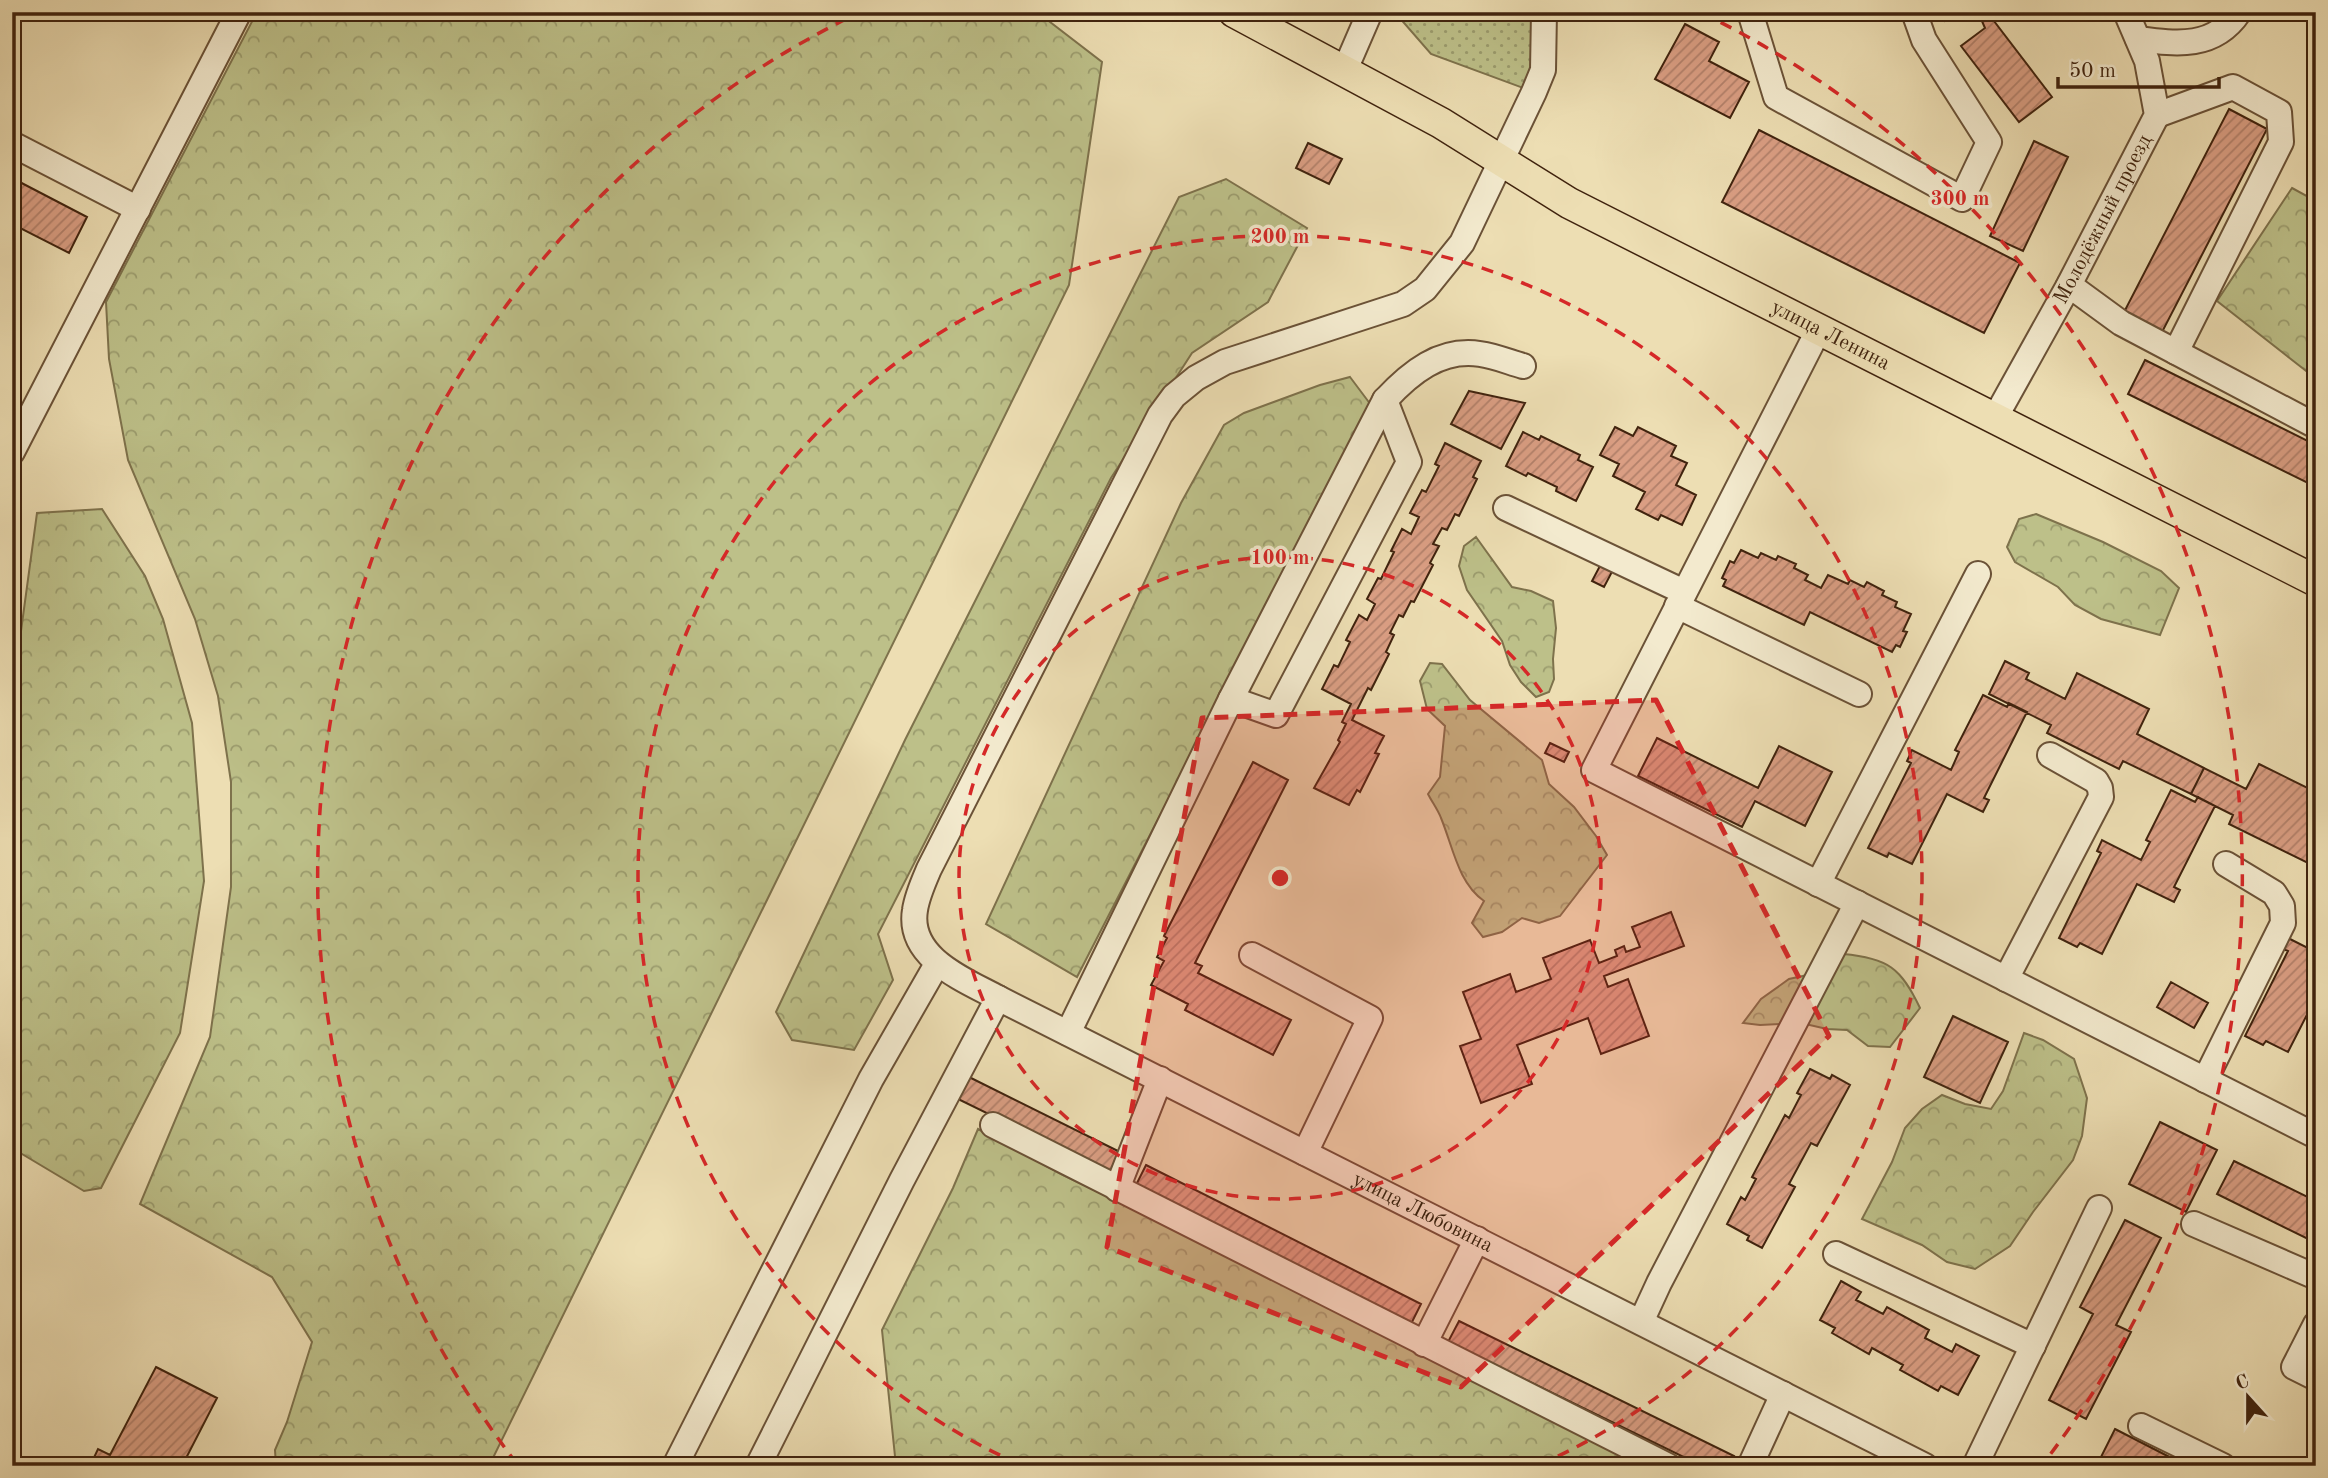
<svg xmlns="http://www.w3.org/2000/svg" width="2328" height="1478" font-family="'Old Standard TT',serif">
<defs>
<pattern id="grass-dots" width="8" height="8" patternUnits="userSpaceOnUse" patternTransform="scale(1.75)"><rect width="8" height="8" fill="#bdc089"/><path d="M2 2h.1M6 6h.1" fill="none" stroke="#9b9c6e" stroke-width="1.8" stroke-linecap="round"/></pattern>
<pattern id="forest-crowns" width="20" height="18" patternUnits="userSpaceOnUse" patternTransform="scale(1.75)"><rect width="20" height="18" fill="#bdc089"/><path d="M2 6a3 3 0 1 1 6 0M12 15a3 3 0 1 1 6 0" fill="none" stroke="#9b9c6e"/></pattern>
<pattern id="building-hatch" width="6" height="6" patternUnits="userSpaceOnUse" patternTransform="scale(1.75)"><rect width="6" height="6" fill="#da9e83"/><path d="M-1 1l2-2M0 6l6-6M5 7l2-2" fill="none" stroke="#b2806a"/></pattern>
</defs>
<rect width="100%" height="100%" fill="#eddeb3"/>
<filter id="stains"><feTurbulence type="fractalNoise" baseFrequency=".00286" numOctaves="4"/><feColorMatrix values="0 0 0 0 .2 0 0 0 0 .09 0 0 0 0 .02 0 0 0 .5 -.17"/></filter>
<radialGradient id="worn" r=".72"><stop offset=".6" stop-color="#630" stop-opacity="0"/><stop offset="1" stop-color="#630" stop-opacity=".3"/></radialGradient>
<!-- grass -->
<path fill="url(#grass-dots)" stroke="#7e724c" stroke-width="2" d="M 1397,12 L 1544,12 L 1534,92 L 1431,54 L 1398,16 Z"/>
<!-- forest -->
<path fill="url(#forest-crowns)" stroke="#7e724c" stroke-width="2" d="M 257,12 L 1037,12 L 1102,62 L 1069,285 L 489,1466 L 276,1466 L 275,1450 L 287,1422 L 312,1342 L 272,1277 L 140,1204 L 210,1037 L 231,887 L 231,782 L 218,696 L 195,619 L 128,460 L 109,359 L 106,302 Z
M 1226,179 L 1307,228 L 1268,302 L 1192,353 L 1111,478 L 878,934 L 893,980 L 854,1050 L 792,1040 L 776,1012 L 905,740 L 1179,197 Z
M 2292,188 L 2316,201 L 2316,406 L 2310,374 L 2217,301 Z
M 1350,377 L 1371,405 L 1077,977 L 986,924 L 1181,503 L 1224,425 L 1244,413 L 1320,385 Z
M 102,509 L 145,576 L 163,619 L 192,723 L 204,881 L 180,1033 L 101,1188 L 84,1191 L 12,1148 L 12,669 L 21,631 L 37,513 Z
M 2036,514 L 2103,542 L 2161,571 L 2179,588 L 2160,635 L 2101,619 L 2075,605 L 2058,587 L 2015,562 L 2007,547 L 2019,519 Z
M 1476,537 L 1512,587 L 1531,591 L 1553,601 L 1556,628 L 1553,659 L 1554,679 L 1549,692 L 1536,697 L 1521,682 L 1510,665 L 1502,641 L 1467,590 L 1459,566 L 1464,546 Z
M 1430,663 L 1442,664 L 1470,700 L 1542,760 L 1549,784 L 1574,807 L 1596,836 L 1607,855 L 1560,916 L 1539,923 L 1522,918 L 1502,932 L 1483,937 L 1472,923 L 1484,901 C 1458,883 1453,847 1441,818 C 1438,810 1432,802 1428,794 L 1440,777 L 1445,726 L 1427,709 L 1420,681 Z
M 1843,954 C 1888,958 1901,968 1920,1008 L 1890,1047 L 1868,1046 L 1847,1030 L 1827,1029 L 1801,1023 L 1760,1025 L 1743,1023 L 1761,999 L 1789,979 L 1821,972 Z
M 2024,1033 L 2043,1040 L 2074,1059 L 2087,1098 L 2082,1136 L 2073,1160 L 2033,1212 L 2010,1246 L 1975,1269 L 1947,1262 L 1922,1245 L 1862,1219 L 1892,1162 L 1905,1128 L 1922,1109 L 1942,1095 L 1965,1104 L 1991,1109 L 2003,1091 Z
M 978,1129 L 1061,1174 L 1663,1466 L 896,1466 L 882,1330 L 953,1188 Z"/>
<!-- building -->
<path fill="url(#building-hatch)" stroke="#40230e" stroke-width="2" d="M 1942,12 L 1967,12 L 1945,21 Z
M 1978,12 L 1991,12 L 1994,21 L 2052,97 L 2019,122 L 1961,46 L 1985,28 Z
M 1685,24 L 1719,42 L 1709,61 L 1749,82 L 1730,118 L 1655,79 Z
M 2229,109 L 2267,129 L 2160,336 L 2122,316 Z
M 1759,130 L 2020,263 L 1984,333 L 1722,202 Z
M 2034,141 L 2068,157 L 2023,251 L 1990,236 Z
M 1308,143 L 1342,159 L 1329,184 L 1296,168 Z
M 12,178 L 87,217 L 69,253 L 12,224 Z
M 2145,360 L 2316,445 L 2316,487 L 2128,394 Z
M 1469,391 L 1525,403 L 1501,449 L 1451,424 Z
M 1615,427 L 1633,436 L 1638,427 L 1676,446 L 1671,456 L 1687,463 L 1676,485 L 1696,495 L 1682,525 L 1661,515 L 1658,520 L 1636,509 L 1645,492 L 1613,476 L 1619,464 L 1600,455 Z
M 1523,432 L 1539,440 L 1541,436 L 1580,455 L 1578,460 L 1593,467 L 1576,501 L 1556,491 L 1557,487 L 1528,473 L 1526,476 L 1506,466 Z
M 1445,443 L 1481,461 L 1473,477 L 1477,479 L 1459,516 L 1455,514 L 1447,530 L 1442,528 L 1433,544 L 1439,546 L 1430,563 L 1433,565 L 1414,602 L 1411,601 L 1403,617 L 1399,615 L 1390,633 L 1394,635 L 1386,652 L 1389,654 L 1371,690 L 1368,688 L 1352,720 L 1384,736 L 1375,753 L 1379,754 L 1360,792 L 1357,790 L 1349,805 L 1314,788 L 1340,742 L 1338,740 L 1346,724 L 1342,722 L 1351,704 L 1322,689 L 1334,665 L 1338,667 L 1350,642 L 1346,640 L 1359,615 L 1367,620 L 1375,604 L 1367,599 L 1378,578 L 1381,579 L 1394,552 L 1391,551 L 1402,529 L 1411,534 L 1419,517 L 1410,513 L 1422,490 L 1426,492 L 1439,466 L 1435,464 Z
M 1741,550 L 1758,558 L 1761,553 L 1776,560 L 1778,556 L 1796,564 L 1794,568 L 1808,575 L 1805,580 L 1821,588 L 1828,575 L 1848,584 L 1850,580 L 1864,587 L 1867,582 L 1884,591 L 1882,595 L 1897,602 L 1895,607 L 1911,614 L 1903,631 L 1907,632 L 1900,647 L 1896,645 L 1892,652 L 1810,612 L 1804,625 L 1723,586 L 1726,580 L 1722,578 L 1730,561 L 1734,563 Z
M 1602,562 L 1614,568 L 1604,587 L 1592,581 Z
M 2005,661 L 2029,673 L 2026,679 L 2065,699 L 2077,673 L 2149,709 L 2137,734 L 2204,768 L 2191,794 L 2123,761 L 2119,769 L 2047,733 L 2051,725 L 1989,694 Z
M 1983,695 L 2007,707 L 2009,703 L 2027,712 L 1984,798 L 1989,800 L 1983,812 L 1947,794 L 1912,864 L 1889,853 L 1887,857 L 1868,848 L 1911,763 L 1907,761 L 1912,750 L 1951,770 L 1959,752 L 1955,750 Z
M 1657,738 L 1758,788 L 1779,746 L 1832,772 L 1805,826 L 1755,801 L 1742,827 L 1638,776 Z
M 1550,743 L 1569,752 L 1564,762 L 1545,753 Z
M 1253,762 L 1288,780 L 1195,963 L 1202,966 L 1198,973 L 1291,1020 L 1273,1055 L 1185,1010 L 1188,1004 L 1151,985 L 1164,961 L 1157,957 L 1167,938 L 1164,936 Z
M 2259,764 L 2316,792 L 2316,857 L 2312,865 L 2229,824 L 2233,815 L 2191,794 L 2204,768 L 2246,789 Z
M 2171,790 L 2195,802 L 2198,797 L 2215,806 L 2174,887 L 2180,890 L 2174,902 L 2137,884 L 2102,954 L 2080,943 L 2077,947 L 2059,938 L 2101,853 L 2097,851 L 2102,840 L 2141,860 L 2150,842 L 2146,840 Z
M 1671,912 L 1684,946 L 1604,976 L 1608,987 L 1628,979 L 1649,1036 L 1601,1054 L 1588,1018 L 1517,1045 L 1532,1084 L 1481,1103 L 1460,1046 L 1481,1039 L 1463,992 L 1510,974 L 1516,992 L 1551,979 L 1543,958 L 1590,940 L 1599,963 L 1617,956 L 1615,950 L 1624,946 L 1626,952 L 1640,947 L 1632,927 Z
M 2288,938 L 2316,952 L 2316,997 L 2288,1052 L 2266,1041 L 2263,1045 L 2245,1036 L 2288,951 L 2283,949 Z
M 2171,982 L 2208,1003 L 2194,1028 L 2157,1007 Z
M 1953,1016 L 2008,1042 L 1980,1103 L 1924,1077 Z
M 1810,1069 L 1830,1079 L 1832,1075 L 1850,1085 L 1817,1146 L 1811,1143 L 1789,1184 L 1795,1187 L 1762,1248 L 1747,1240 L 1749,1236 L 1727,1224 L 1741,1197 L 1745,1200 L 1756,1179 L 1752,1177 L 1785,1115 L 1789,1118 L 1801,1095 L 1797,1093 Z
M 967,1076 L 1122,1153 L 1111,1174 L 956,1098 Z
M 2160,1122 L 2217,1150 L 2186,1212 L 2129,1184 Z
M 2234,1161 L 2316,1201 L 2316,1223 L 2308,1239 L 2217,1194 Z
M 1146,1165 L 1421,1304 L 1410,1326 L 1135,1187 Z
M 2125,1220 L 2161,1238 L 2116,1325 L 2131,1332 L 2086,1419 L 2049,1400 L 2093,1314 L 2080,1307 Z
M 1841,1281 L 1861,1292 L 1856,1300 L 1883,1314 L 1887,1307 L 1929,1330 L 1925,1338 L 1952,1352 L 1956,1344 L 1979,1356 L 1958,1395 L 1941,1386 L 1938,1391 L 1900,1370 L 1903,1365 L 1872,1348 L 1869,1354 L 1832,1333 L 1835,1328 L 1820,1320 Z
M 1459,1321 L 1734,1456 L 1729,1466 L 1702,1466 L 1448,1342 Z
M 156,1367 L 217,1398 L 182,1466 L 90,1466 L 98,1449 L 110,1455 Z
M 2115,1429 L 2187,1466 L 2097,1465 Z"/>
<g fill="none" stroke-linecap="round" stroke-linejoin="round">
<defs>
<g id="minor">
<path id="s1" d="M 1544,12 L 1543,70 L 1534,92 L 1462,243 L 1425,289 L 1403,304 L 1225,362 L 1196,378 L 1174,396 L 1160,415 L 929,869 C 923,883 917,896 915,910 C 907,958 965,980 998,998 L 1925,1466"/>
<path d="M 1750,12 L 1776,97 L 1962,199 L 1989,142 L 1924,40 L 1914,12"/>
<path d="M 2138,39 C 2177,44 2214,49 2239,12"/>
<path d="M 1344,72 L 1370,12"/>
<path d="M 2157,115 L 2233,87 L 2279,112 L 2281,142 L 2176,352"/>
<path d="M 12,144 L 138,209"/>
<path d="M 2069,285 L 2121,323 L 2316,426"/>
<path d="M 1819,329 L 1594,770 L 2316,1136"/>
<path id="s2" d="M 1995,418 L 2069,285 L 2157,115 L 2147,61 L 2126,12"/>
<path d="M 12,452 L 239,12"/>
<path d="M 1506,508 L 1684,592"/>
<path d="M 1677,606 L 1859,694"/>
<path d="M 1231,699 L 1385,400 C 1410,373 1440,348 1480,354 C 1495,356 1509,362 1523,366"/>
<path d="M 1818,884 L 1978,574"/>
<path d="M 1252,955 L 1370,1018 L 1305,1153"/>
<path d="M 2006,979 L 2101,797 L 2100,788 L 2096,781 L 2050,755"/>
<path d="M 1068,1033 L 1231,699 L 1276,715 L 1409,462 L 1385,400"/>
<path d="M 2205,1080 L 2283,923 L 2282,906 L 2274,893 L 2226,864"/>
<path d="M 993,1125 L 1668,1466"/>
<path d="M 1117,1189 L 1160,1079"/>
<path d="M 2194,1224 L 2316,1277"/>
<path d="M 1836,1254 L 2033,1346"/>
<path d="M 1641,1322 L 1659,1283 L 1857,903"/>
<path d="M 2316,1324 L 2294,1367 L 2316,1378"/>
<path d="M 1424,1344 L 1477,1239"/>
<path d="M 2141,1426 L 2223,1466"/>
<path d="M 675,1466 L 871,1079 L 937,964"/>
<path d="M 758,1466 L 902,1180 L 998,998"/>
<path d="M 1750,1466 L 1783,1394"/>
<path d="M 1975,1466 L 2099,1208"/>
</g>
<g id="major">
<path id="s3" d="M 1234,12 L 1441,123 L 1569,203 L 2316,581"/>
</g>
</defs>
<!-- minor casing -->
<use href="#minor" stroke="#6b5237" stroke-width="28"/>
<!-- major casing -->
<use href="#major" stroke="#40230e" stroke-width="33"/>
<!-- minor -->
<use href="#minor" stroke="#f3eace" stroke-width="24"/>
<!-- major -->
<use href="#major" stroke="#eddeb3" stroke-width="30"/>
</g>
<!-- marked area -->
<path fill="#d62828" fill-opacity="0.2" stroke="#d62828" stroke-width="5" stroke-dasharray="14 9" stroke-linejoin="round" d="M 1656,700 L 1829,1036 L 1461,1387 L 1107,1247 L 1202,718 Z"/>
<!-- distance rings -->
<g fill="none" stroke="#d62828" stroke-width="3.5" stroke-dasharray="12 9">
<circle cx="1280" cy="878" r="321"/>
<path d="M1019 1464A642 642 0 1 1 1541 1464"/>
<path d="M517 1464A962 962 0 0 1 858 13M1702 13A962 962 0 0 1 2043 1464"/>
</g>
<g text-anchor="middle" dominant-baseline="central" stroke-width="7" stroke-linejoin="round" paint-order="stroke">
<!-- street labels -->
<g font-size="21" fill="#40230e" stroke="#f3eace">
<text stroke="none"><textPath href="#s2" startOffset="226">Молодёжный проезд</textPath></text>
<text stroke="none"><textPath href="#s3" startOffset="679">улица Ленина</textPath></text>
<text stroke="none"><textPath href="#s1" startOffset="1766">улица Любовина</textPath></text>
</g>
</g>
<circle cx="1280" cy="878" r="10" fill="#d62828" stroke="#f3eace" stroke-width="3.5"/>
<g font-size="21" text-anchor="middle" font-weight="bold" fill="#d62828" stroke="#f3eace" stroke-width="7" stroke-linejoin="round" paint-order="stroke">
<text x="1960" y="205">300 m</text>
<text x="1280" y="243">200 m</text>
<text x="1280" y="564">100 m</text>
</g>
<!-- margin -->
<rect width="2328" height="1478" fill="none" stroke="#eddeb3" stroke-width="42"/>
<rect x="14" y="14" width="2300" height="1450" fill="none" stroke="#40230e" stroke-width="3.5"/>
<rect x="21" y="21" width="2286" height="1436" fill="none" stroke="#40230e" stroke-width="2"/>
<!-- north arrow -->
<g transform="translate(2248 1397) rotate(339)" stroke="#f3eace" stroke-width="5" paint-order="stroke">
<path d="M0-5L12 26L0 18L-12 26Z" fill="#40230e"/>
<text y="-10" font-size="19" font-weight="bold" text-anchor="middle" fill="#40230e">С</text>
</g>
<!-- scale -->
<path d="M2058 77v10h161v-10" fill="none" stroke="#40230e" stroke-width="3.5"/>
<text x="2069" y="77" font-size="21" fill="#40230e" stroke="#f3eace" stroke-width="5" paint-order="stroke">50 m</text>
<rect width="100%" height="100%" filter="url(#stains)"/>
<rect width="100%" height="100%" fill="url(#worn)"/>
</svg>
